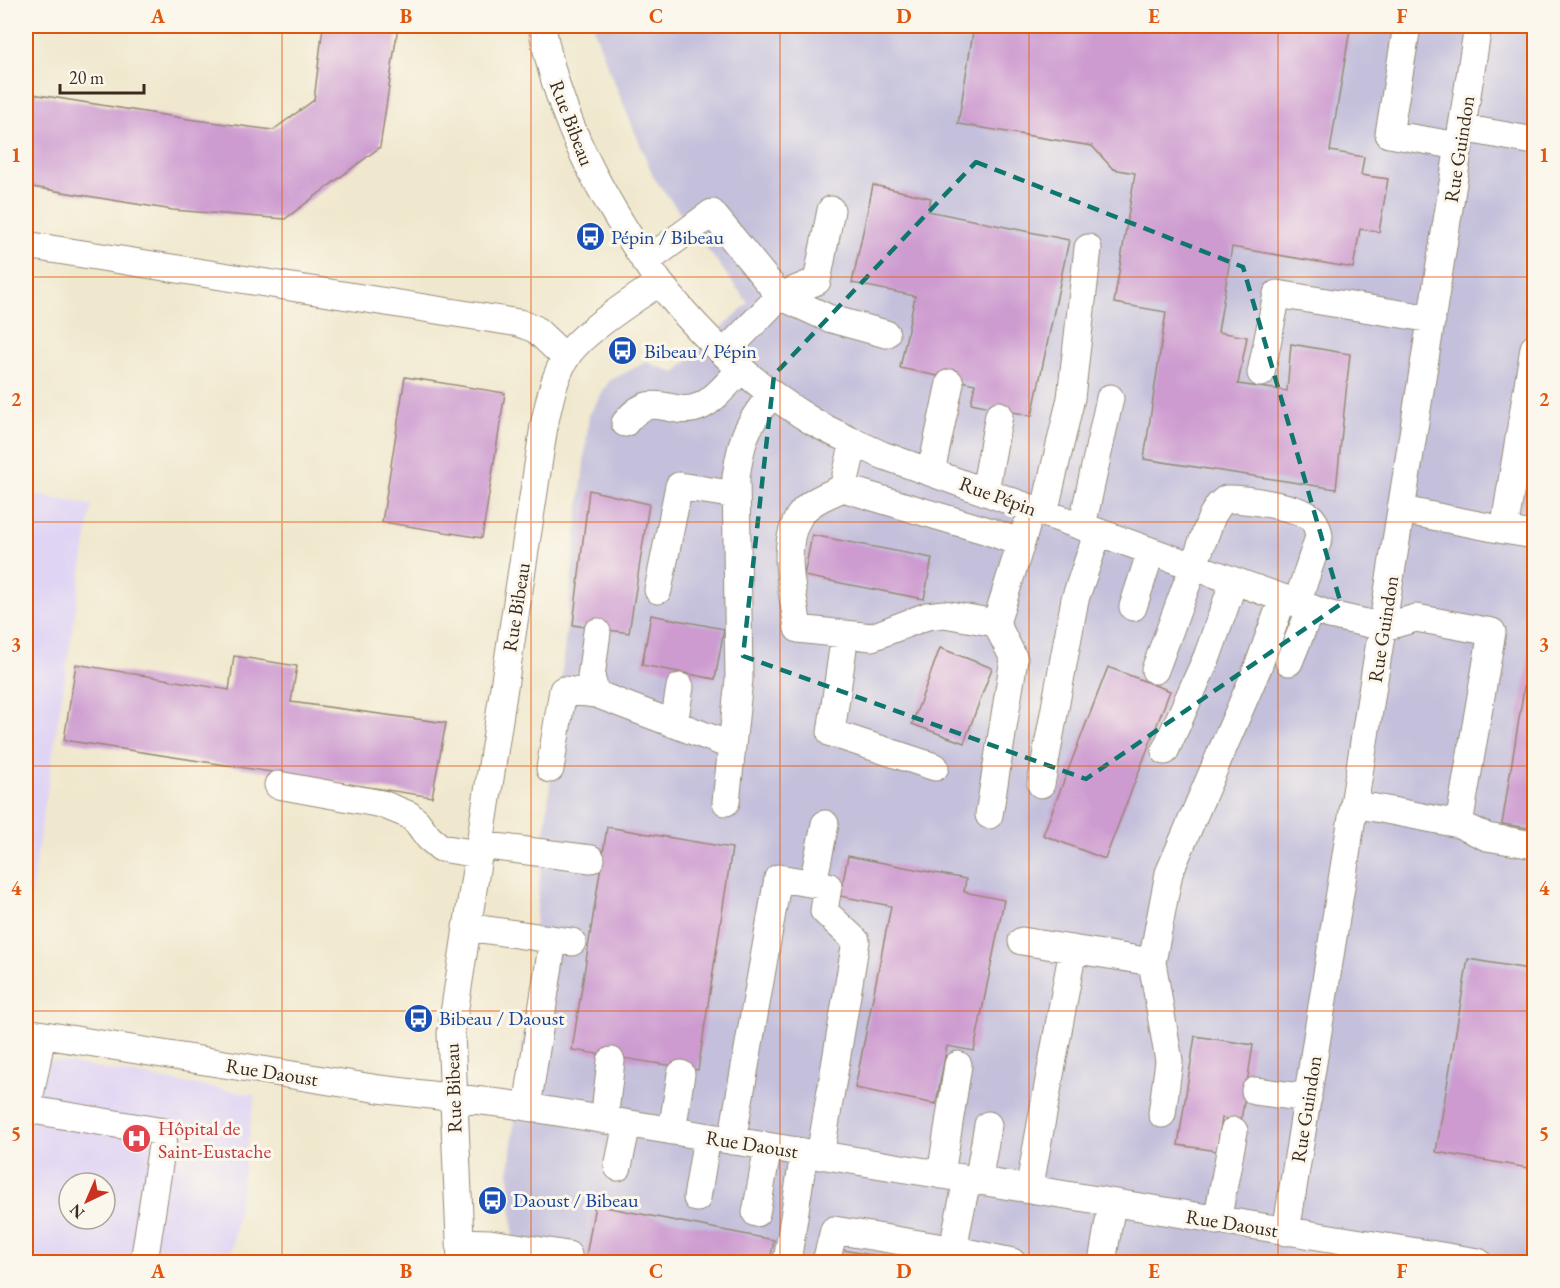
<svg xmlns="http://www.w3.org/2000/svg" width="1560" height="1288" font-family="'EB Garamond',serif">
<rect width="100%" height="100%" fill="#fbf7ec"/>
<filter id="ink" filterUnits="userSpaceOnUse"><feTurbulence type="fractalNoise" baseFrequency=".0167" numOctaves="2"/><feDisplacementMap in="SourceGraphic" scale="12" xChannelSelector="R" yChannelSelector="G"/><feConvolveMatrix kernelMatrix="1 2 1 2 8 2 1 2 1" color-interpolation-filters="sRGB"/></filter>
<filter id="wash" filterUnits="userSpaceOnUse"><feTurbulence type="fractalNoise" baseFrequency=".008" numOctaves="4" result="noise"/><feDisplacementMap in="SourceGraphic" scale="24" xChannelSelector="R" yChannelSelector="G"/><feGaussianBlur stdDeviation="1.35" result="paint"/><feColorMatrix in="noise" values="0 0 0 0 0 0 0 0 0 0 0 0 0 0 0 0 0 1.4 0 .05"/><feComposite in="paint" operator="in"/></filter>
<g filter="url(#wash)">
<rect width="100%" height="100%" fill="#f0e8ce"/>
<!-- built -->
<path fill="#e0d4f4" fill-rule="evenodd" d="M 26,493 L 92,505 L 26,925 Z
M 26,1056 L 255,1095 L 230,1262 L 26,1262 ZM 69,1183 L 105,1183 L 105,1219 L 69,1219 Z"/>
<!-- industrial -->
<path fill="#c4c0db" d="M 593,26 L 1534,26 L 1534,1262 L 515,1262 L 509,1171 L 589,415 L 609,381 L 646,362 L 675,373 L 748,303 L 654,178 L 606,62 Z"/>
<g id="blocks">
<!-- building -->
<path fill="#cd9bd0" d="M 323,26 L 398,26 L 380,147 L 285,219 L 173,210 L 26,186 L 26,93 L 188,119 L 273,130 L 314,100 Z
M 974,26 L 1328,26 L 1350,29 L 1330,151 L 1364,157 L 1361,175 L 1388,179 L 1379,232 L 1360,229 L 1353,268 L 1232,247 L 1218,332 L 1247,337 L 1238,384 L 1287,391 L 1291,344 L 1350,354 L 1336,489 L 1144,459 L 1166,312 L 1114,303 L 1135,173 L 1113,169 L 1092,146 L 958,124 Z
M 873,185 L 931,198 L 928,211 L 1069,240 L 1032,416 L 971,403 L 975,384 L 900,368 L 915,296 L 852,283 Z
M 405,377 L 505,393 L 482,538 L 382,522 Z
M 589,490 L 649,504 L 629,633 L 573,625 Z
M 812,535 L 932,558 L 924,599 L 804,576 Z
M 651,615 L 724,629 L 715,679 L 642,665 Z
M 1533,632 L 1534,632 L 1534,829 L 1502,824 Z
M 940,648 L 992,668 L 964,743 L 912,724 Z
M 234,656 L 297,666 L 291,702 L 446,723 L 432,797 L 64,740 L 76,664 L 229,690 Z
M 1108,667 L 1170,691 L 1105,859 L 1043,835 Z
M 607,827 L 732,848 L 698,1070 L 572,1050 Z
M 848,856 L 966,879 L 964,892 L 1004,900 L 974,1051 L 947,1046 L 936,1104 L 855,1088 L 891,906 L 840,896 Z
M 1468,959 L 1534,970 L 1534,1169 L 1436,1152 Z
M 1195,1036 L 1253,1045 L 1241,1121 L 1222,1118 L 1217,1151 L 1178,1145 Z
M 595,1205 L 774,1240 L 770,1262 L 585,1262 Z
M 843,1250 L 905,1261 L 905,1262 L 841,1262 Z"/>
</g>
</g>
<g filter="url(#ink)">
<use href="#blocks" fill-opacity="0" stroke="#968976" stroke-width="1.5"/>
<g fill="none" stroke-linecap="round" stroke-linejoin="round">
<defs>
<path id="minor" d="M 1407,26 L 1389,134 L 1459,146
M 1462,128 L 1534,141
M 26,245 L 519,323 L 535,329 L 566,358
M 645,262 L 712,213 L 780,296 L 724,353
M 659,282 C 701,336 753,385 812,421 C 834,434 859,444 882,455 L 1330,615 L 1384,627 L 1416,618 L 1492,632 L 1459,824 L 1355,804
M 780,296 L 828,318 L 886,334
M 780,296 L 817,281 L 831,210
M 1261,373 L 1277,294 L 1432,319
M 625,423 C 654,386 671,420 701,406 C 716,399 730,380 742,369
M 854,442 L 843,488 L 988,531 L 1021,543 L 1026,527
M 931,472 L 950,383
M 843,488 C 828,495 810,501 800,515 C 779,547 794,595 798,629 L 872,637 L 927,616 L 944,614 L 996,623
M 985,491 L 999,415
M 1402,510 L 1504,530 L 1534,348
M 1044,513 L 1071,398 L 1088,248
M 1082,526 L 1110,398
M 1504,530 L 1534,535
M 658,590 L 679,486 L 736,495
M 1133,607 L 1151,551
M 597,632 L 591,677 L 596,694 L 732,746 L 739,679 L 736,477 C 742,437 746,426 772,394
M 845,634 L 831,733 L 935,767
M 1289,662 L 1311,608
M 1155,670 L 1212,516 L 1219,505 L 1226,499 C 1243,498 1296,507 1309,516 C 1316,521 1318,529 1319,537 L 1297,603
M 674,724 L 680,687
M 1165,751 L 1207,657 L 1234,581
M 550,769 L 563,690 L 596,694
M 1041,784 L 1075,599 L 1098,532
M 278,785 L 382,804 L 409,815 L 417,822 L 429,838 L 441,848 L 478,854
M 726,802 L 732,746
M 989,815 L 1014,659 L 996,623 L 1021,543
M 1459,824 L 1487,837 L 1534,845
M 480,845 L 591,859
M 813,883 L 825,824
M 466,927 L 572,942
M 1022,941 L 1152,962 L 1169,873 L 1258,667 L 1283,598
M 1152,962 L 1169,1061 L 1162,1114
M 26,1032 L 379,1089 L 508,1104 L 1478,1262
M 1255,1091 L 1308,1098
M 26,1098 L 30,1095 L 42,1035
M 527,1107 L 553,940
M 26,1109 L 164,1132 L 144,1262
M 604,1120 L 611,1061
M 672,1131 L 681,1074
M 732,1141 L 778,878 L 828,886 L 824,911 L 856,941 L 820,1156
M 618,1167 L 627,1124
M 941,1175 L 958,1065
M 978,1182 L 988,1125
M 1029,1190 L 1073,949
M 697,1198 L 707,1137
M 756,1213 L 768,1147
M 1217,1221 L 1234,1131
M 1286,1232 L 1478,26
M 460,1242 L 490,1243 L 568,1255
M 461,1262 L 451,1033 L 544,426 C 549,403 553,380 565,359 C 580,333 633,301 659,282 C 604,201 559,124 542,26
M 787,1262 L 804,1153
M 826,1262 L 834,1230 L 956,1250 L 1012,1262
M 955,1262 L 956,1233 L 967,1180
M 1102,1262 L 1112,1204"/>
</defs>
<!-- minor casing -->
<use href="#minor" stroke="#968976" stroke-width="29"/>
<!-- minor -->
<use href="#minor" stroke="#fff" stroke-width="27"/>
</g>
</g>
<!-- marked area -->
<path fill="none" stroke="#0f766e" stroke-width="4.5" stroke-dasharray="12 8" stroke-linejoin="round" d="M 976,162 L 1243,267 L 1341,604 L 1086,779 L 743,656 L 774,375 Z"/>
<!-- grid -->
<path fill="none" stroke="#df570d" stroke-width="1.5" stroke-opacity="0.55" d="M 282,26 L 282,1262M 531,26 L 531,1262M 780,26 L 780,1262M 1029,26 L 1029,1262M 1278,26 L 1278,1262M 26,277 L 1534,277M 26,522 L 1534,522M 26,766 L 1534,766M 26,1011 L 1534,1011"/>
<!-- icons -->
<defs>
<symbol id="bus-disc" viewBox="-11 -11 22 22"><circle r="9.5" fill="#1a4fb4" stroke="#fbf7ec"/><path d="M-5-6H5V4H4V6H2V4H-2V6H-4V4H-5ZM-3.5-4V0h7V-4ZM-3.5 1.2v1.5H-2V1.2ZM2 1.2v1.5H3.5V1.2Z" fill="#fff"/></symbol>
<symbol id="hospital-disc" viewBox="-11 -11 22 22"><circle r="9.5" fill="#e0444e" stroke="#fbf7ec"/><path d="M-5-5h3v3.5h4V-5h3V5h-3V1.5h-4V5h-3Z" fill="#fff"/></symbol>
</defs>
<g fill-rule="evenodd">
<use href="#bus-disc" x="574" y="220" width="33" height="33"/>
<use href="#bus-disc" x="606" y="334" width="33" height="33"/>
<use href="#bus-disc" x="402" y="1002" width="33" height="33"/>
<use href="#hospital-disc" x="120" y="1122" width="33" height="33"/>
<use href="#bus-disc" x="476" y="1184" width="33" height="33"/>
</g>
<g text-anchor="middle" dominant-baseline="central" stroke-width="6" stroke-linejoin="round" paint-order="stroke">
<!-- street labels -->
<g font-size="20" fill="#3b2a1e" stroke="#fbf7ec">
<text transform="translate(572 123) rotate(69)">Rue Bibeau</text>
<text transform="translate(1459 149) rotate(-81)">Rue Guindon</text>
<text transform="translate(998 496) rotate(20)">Rue Pépin</text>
<text transform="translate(516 607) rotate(-81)">Rue Bibeau</text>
<text transform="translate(1383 629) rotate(-81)">Rue Guindon</text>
<text transform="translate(272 1072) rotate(9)">Rue Daoust</text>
<text transform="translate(453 1088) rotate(-92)">Rue Bibeau</text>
<text transform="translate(1306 1109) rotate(-81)">Rue Guindon</text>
<text transform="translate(752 1144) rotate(9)">Rue Daoust</text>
<text transform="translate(1232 1223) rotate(9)">Rue Daoust</text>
</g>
<!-- transit labels -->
<g font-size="20" fill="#164399" stroke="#fbf7ec" text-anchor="start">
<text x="611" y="237">Pépin / Bibeau</text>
<text x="644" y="351">Bibeau / Pépin</text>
<text x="439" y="1018">Bibeau / Daoust</text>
<text x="513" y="1200">Daoust / Bibeau</text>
</g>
<!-- health labels -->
<g font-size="20" fill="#be3a42" stroke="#fbf7ec" text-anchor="start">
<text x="158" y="1128">Hôpital de<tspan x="158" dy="23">Saint-Eustache</tspan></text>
</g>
</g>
<!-- margin -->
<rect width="1560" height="1288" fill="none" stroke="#fbf7ec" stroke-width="66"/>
<!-- north arrow -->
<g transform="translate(87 1201) rotate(224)"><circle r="28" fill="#fbf7ec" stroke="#aea59a" stroke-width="1.5"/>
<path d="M0-4.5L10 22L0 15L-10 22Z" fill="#c8321e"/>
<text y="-9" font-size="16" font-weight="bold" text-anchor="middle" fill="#3b2a1e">N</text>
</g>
<!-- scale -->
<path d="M60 84v9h84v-9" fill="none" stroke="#3b2a1e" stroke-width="3"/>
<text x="69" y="84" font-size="18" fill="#3b2a1e" stroke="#fbf7ec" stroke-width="4.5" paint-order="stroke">20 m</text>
<rect x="33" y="33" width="1494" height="1222" fill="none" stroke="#df570d" stroke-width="2"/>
<g font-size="20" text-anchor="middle" font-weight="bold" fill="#df570d">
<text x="158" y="23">A</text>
<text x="406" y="23">B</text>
<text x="656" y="23">C</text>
<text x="904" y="23">D</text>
<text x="1154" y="23">E</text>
<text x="1402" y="23">F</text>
<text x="16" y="162">1</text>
<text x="1544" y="162">1</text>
<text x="16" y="406">2</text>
<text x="1544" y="406">2</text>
<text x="16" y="651">3</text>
<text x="1544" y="651">3</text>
<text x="16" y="895">4</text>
<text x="1544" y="895">4</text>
<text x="16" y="1140">5</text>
<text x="1544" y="1140">5</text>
<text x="158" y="1278">A</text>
<text x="406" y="1278">B</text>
<text x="656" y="1278">C</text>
<text x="904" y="1278">D</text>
<text x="1154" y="1278">E</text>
<text x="1402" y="1278">F</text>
</g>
</svg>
